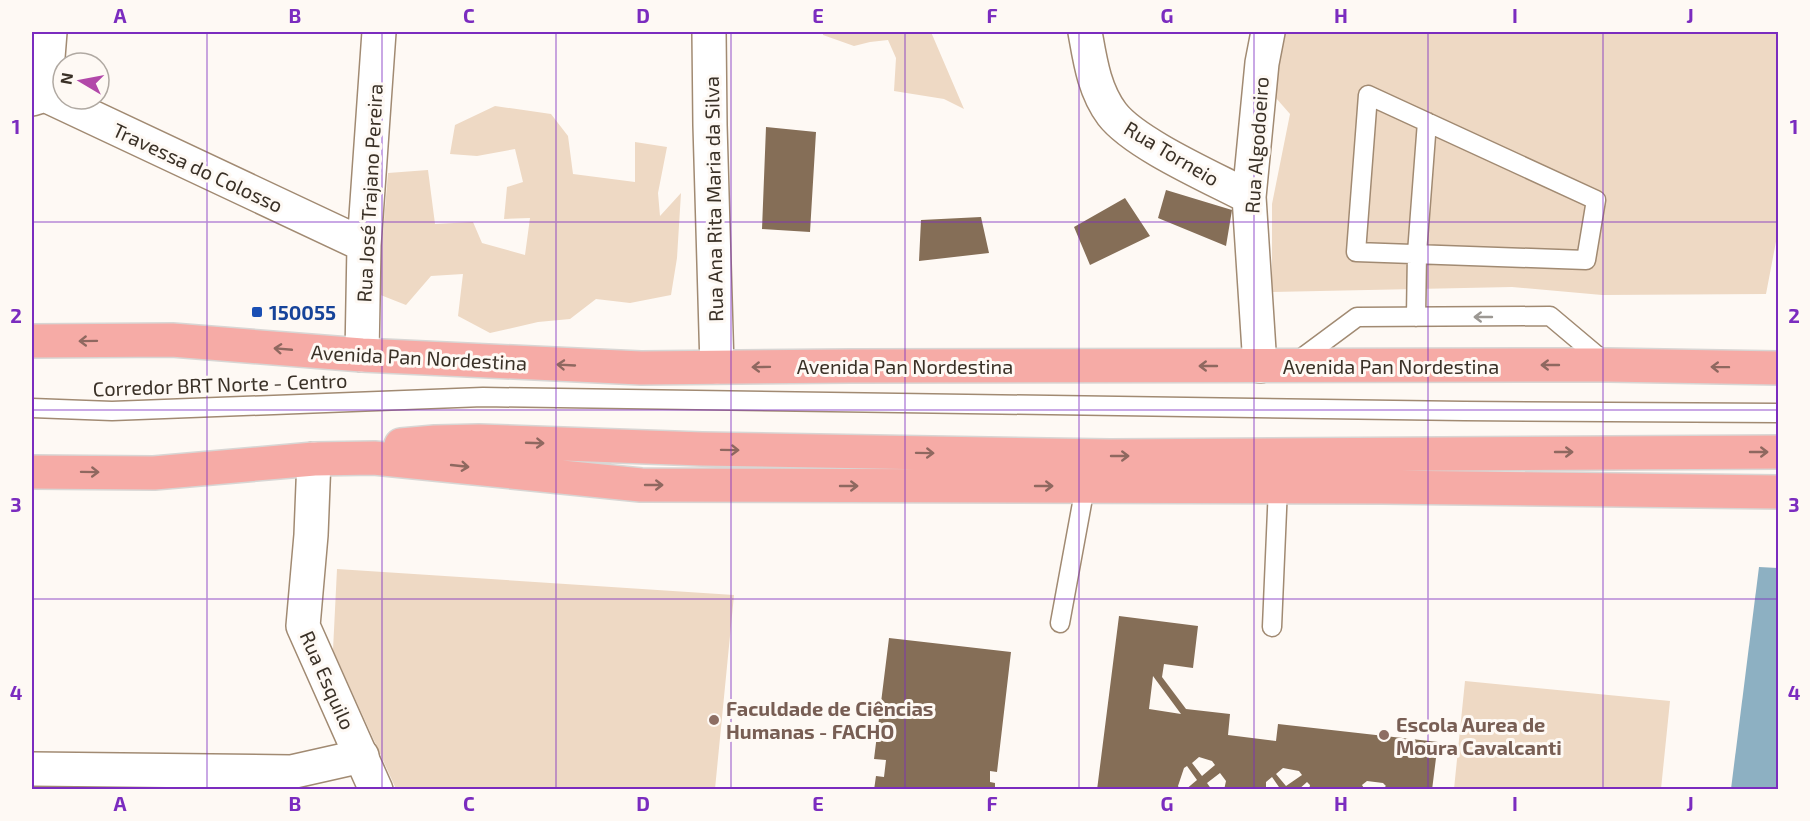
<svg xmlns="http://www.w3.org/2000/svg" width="1810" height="821" font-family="'Exo 2',sans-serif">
  <rect width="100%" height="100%" fill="#fef9f4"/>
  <!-- green -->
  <path fill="#eed9c4" d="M 823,32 L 931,32 L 964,109 L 944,99 L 894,91 L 896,58 L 888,40 L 870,42 L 854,46 L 823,35 Z
    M 1274,32 L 1778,32 L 1778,231 L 1766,294 L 1602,295 L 1512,287 L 1272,292 L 1272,204 L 1290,114 L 1268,89 Z
    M 495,106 L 551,114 L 568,136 L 573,174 L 635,182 L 635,142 L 667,147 L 658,193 L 660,216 L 681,193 L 677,258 L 671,295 L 630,303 L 596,299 L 570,319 L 538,322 L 490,333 L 458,316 L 463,274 L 431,276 L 406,305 L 378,294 L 388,173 L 428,170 L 435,224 L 473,222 L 482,243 L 525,255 L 530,218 L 504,219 L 507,187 L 523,182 L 515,149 L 477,156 L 450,154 L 455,125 Z
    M 337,569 L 734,595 L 715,789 L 396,789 L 333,650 Z
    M 1465,681 L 1670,701 L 1661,789 L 1454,789 Z"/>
  <!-- water -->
  <path fill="#8db0c2" d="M 1759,567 L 1778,568 L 1778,789 L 1731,789 Z"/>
  <!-- building -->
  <path fill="#856e57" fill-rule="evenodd" d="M 766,127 L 816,132 L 810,232 L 762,229 Z
    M 1166,190 L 1232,210 L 1226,246 L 1158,218 Z
    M 1125,198 L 1150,236 L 1090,265 L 1074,227 Z
    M 981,217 L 989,253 L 919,261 L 921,220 Z
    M 1119,616 L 1198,626 L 1193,668 L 1164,664 L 1162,677 L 1186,709 L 1230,714 L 1228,735 L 1276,741 L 1278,724 L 1438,742 L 1432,790 L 1381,790 L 1386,786 L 1383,783 L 1367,781 L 1362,785 L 1365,790 L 1309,790 L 1310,785 L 1307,782 L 1298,790 L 1281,790 L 1272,777 L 1266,782 L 1266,790 L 1224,790 L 1226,781 L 1220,773 L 1207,783 L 1212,790 L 1205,790 L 1203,787 L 1199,790 L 1185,790 L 1197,780 L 1187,766 L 1184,768 L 1178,786 L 1180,790 L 1097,790 ZM 1153,676 L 1181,714 L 1149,709 ZM 1199,757 L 1212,761 L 1215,765 L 1202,776 L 1192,763 ZM 1283,768 L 1299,771 L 1302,775 L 1286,786 L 1276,774 Z
    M 889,638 L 1011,652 L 997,772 L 990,771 L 990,782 L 995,783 L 995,790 L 874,790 L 876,776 L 884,777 L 886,760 L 874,759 Z"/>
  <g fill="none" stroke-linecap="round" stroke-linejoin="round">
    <defs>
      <path id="lane" d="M 1368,95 L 1596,200 L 1586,260 L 1356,252 Z
        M 1416,317 L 1417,253 L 1427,122
        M 1295,363 L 1357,317 L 1550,316 L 1607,364
        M 32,408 L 112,411 L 483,397 L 1464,411 L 1778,413
        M 1060,623 L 1085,487
        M 1272,627 L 1278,487"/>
      <path id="street" d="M 709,32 L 710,125 L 717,367
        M 1085,32 C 1090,60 1094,90 1112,114 C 1135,144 1213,178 1249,197
        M 45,95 L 50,32
        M 32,99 L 45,95 L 364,245
        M 362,355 L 364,245 L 379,32
        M 1260,366 L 1249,197 L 1262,63 L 1268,32
        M 32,769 L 291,772 L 362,756"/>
      <path id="secondary" d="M 314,459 L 311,535 L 303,626 L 376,790"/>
      <path id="highway" d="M 32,341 L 172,340 L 362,355 L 641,368 L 851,366 L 1608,365 L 1778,368
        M 401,445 L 435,442 L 479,441 L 702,449 L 1110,456 L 1778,452
        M 32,472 L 154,473 L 314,459 L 374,458 L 641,485 L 1382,487 L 1778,492"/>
    </defs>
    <!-- lane casing -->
    <use href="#lane" stroke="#a18a72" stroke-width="21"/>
    <!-- street casing -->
    <use href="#street" stroke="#a18a72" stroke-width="36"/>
    <!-- secondary casing -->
    <use href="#secondary" stroke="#a18a72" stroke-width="36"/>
    <!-- highway casing -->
    <use href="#highway" stroke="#d8d6d4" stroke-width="36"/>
    <!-- lane -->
    <use href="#lane" stroke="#fff" stroke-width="18"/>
    <!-- street -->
    <use href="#street" stroke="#fff" stroke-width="33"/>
    <!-- secondary -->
    <use href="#secondary" stroke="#fff" stroke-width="33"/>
    <!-- highway -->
    <use href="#highway" stroke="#f6aba6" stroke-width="33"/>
  </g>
  <!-- one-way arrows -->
  <defs><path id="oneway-shaft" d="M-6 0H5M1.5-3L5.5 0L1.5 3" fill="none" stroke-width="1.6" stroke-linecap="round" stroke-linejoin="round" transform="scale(1.5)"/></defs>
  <use stroke="#9c9893" href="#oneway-shaft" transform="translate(1483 317) rotate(180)"/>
  <g stroke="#8f6860">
    <use href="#oneway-shaft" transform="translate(88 341) rotate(179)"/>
    <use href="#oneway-shaft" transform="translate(283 349) rotate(-175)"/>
    <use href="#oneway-shaft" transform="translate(566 365) rotate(-177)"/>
    <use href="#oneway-shaft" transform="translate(1550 365) rotate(180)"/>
    <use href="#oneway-shaft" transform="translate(1208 366) rotate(-180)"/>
    <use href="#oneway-shaft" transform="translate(761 367) rotate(179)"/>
    <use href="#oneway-shaft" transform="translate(1720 367) rotate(-179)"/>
    <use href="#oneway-shaft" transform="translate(535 443) rotate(2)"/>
    <use href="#oneway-shaft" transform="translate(730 450) rotate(1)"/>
    <use href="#oneway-shaft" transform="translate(1564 452)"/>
    <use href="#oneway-shaft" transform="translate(1759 452)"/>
    <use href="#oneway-shaft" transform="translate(925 453) rotate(1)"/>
    <use href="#oneway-shaft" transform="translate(1120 456)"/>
    <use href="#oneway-shaft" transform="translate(460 466) rotate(6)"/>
    <use href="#oneway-shaft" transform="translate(90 472) rotate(1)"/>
    <use href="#oneway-shaft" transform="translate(654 485)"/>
    <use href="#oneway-shaft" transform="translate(849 486)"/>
    <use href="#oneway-shaft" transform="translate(1044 486)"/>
  </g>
  <!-- grid -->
  <path fill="none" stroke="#7b2cbf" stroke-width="1.5" stroke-opacity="0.55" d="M 207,32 L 207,790M 382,32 L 382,790M 556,32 L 556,790M 731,32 L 731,790M 905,32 L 905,790M 1079,32 L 1079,790M 1254,32 L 1254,790M 1428,32 L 1428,790M 1603,32 L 1603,790M 32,222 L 1778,222M 32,410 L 1778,410M 32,599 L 1778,599"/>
  <!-- markers -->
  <rect fill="#1a4fb4" stroke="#fef9f4" stroke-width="2" x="251" y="306" width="12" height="12" rx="3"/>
  <g fill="#8d6e63" stroke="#fef9f4" stroke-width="2">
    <circle cx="714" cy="720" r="6"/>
    <circle cx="1384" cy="735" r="6"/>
  </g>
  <g text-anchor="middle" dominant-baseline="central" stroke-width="6" stroke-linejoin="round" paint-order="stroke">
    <!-- street labels -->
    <g font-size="20" fill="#3a3127" stroke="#fef9f4">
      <text transform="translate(1256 145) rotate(-86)">Rua Algodoeiro</text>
      <text transform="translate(1172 153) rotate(31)">Rua Torneio</text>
      <text transform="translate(198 167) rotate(25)">Travessa do Colosso</text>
      <text transform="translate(369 193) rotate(-87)">Rua José Trajano Pereira</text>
      <text transform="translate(713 199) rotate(-91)">Rua Ana Rita Maria da Silva</text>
      <text transform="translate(419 357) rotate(3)">Avenida Pan Nordestina</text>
      <text x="905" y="366">Avenida Pan Nordestina</text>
      <text x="1391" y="366">Avenida Pan Nordestina</text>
      <text transform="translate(220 384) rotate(-2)">Corredor BRT Norte - Centro</text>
      <text transform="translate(328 680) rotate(66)">Rua Esquilo</text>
    </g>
    <!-- transit labels -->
    <g font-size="20" font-weight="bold" fill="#164399" stroke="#fef9f4" text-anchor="start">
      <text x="269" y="312">150055</text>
    </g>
    <!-- education labels -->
    <g font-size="20" font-weight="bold" fill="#785e54" stroke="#fef9f4" text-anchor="start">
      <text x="726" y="708">Faculdade de Ciências<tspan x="726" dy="23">Humanas - FACHO</tspan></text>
      <text x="1396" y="724">Escola Aurea de<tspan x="1396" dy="23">Moura Cavalcanti</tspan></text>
    </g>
  </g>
  <!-- border -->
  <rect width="1810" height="821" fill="none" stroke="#fef9f4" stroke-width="66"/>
  <!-- north arrow -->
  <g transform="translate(81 81) rotate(280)"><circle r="28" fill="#fef9f4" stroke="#b0a9a2" stroke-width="1.5"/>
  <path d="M0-4.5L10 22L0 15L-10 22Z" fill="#b248a9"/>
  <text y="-9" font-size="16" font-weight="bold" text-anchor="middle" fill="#3a3127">N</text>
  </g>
  <rect x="33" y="33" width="1744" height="755" fill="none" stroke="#7b2cbf" stroke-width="2"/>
  <g font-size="20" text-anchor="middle" font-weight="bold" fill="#7b2cbf">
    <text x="120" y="23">A</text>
    <text x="295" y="23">B</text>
    <text x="469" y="23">C</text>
    <text x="643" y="23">D</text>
    <text x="818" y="23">E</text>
    <text x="992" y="23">F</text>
    <text x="1167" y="23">G</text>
    <text x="1341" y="23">H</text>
    <text x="1515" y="23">I</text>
    <text x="1690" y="23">J</text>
    <text x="16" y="134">1</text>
    <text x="1794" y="134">1</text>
    <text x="16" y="323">2</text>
    <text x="1794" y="323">2</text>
    <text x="16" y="512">3</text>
    <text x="1794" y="512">3</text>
    <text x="16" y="700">4</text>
    <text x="1794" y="700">4</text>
    <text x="120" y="811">A</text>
    <text x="295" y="811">B</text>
    <text x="469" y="811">C</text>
    <text x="643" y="811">D</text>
    <text x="818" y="811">E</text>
    <text x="992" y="811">F</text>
    <text x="1167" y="811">G</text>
    <text x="1341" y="811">H</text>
    <text x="1515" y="811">I</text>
    <text x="1690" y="811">J</text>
  </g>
</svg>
